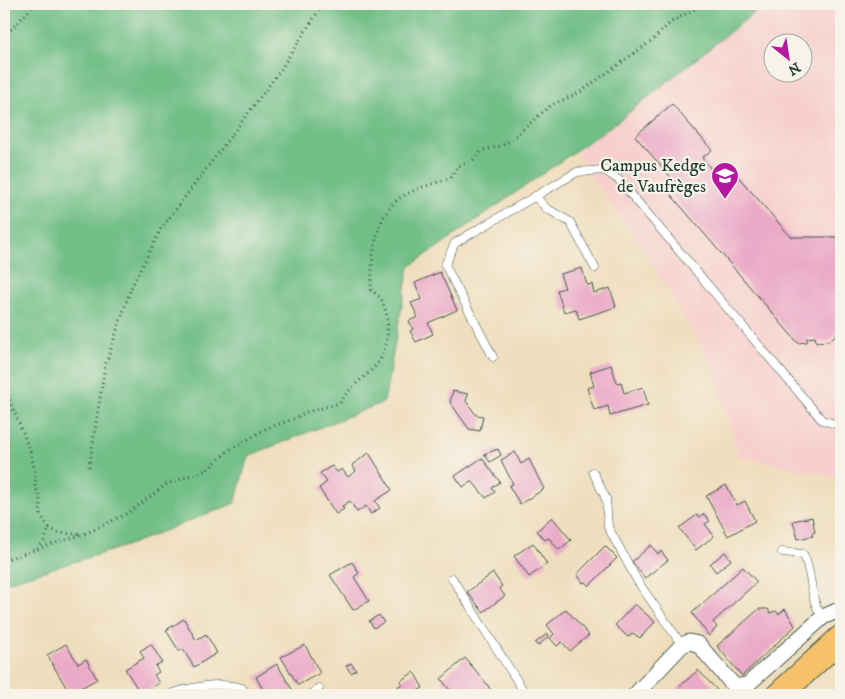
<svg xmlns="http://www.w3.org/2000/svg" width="845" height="699" font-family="'IM FELL DW Pica',serif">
  <rect width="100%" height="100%" fill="#f7f3e8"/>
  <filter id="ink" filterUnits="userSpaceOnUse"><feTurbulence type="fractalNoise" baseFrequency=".02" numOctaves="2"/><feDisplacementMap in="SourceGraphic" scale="10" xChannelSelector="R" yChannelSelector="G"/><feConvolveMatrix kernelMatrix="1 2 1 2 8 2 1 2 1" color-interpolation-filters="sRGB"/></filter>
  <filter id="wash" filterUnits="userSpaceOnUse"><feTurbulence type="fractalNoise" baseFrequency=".0096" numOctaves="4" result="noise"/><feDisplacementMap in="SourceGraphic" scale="20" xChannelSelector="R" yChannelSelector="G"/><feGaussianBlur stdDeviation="1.12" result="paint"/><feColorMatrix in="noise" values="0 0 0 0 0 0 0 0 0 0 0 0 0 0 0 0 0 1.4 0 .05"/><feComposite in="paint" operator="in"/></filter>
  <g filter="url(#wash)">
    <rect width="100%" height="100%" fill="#efdebd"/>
    <!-- built -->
    <path fill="#f7d0ce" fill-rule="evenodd" d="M 765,4 L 841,4 L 841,478 L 749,459 L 740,460 L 713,367 L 642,247 L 575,153 L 618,121 ZM 772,42 L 802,42 L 802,72 L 772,72 Z"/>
    <!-- forest -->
    <path fill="#72bf88" stroke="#487e5e" d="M 4,4 L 765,4 L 618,121 L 409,267 L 384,402 L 248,456 L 235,503 L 123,547 L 4,583 Z"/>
    <g id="blocks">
      <!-- building -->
      <path fill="#ebabc8" d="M 672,104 L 712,150 L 702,158 L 721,181 L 734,172 L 791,237 L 841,237 L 841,330 L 829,341 L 816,342 L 815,337 L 807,338 L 807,342 L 798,343 L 666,189 L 675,182 L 635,136 Z
        M 582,268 L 587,285 L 592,284 L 594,293 L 610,288 L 616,307 L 579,319 L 576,309 L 564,312 L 557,290 L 565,288 L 560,274 Z
        M 440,272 L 457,310 L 428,323 L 433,334 L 416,342 L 410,331 L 413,329 L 409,321 L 418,317 L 411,303 L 422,299 L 415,283 Z
        M 611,365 L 617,383 L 621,382 L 624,393 L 643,387 L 648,405 L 610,416 L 608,406 L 594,410 L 587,388 L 594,386 L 590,372 Z
        M 453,391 L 468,394 L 466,401 L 476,415 L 483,416 L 480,431 L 469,429 L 450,402 Z
        M 498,449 L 501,455 L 490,462 L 484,454 Z
        M 515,452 L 521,464 L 529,459 L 544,489 L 520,504 L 509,486 L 513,484 L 501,460 Z
        M 369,453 L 392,490 L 375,501 L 380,508 L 371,514 L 366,506 L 357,512 L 350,501 L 342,506 L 344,509 L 336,514 L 319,488 L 327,482 L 320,473 L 332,466 L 337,472 L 342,469 L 348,477 L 356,471 L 352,465 Z
        M 482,458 L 500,482 L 492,488 L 495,492 L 486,498 L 472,481 L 463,487 L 455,476 Z
        M 726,485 L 737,505 L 745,501 L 755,521 L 728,536 L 706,496 Z
        M 704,514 L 710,521 L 705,524 L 714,536 L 696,550 L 679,528 L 697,515 L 699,517 Z
        M 552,517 L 571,540 L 559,550 L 550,539 L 548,538 L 545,540 L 537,531 Z
        M 812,517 L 815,532 L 812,533 L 813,536 L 798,539 L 793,521 Z
        M 533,543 L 547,564 L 529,577 L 514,556 Z
        M 651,545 L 658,554 L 661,551 L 668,560 L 645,578 L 632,562 Z
        M 605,546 L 617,558 L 589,586 L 585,582 L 583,583 L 577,574 Z
        M 725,552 L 731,560 L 716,572 L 710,564 Z
        M 352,562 L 359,573 L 354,577 L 369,601 L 353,610 L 330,575 Z
        M 743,567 L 757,582 L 713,622 L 717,627 L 709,636 L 692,613 Z
        M 493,573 L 502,586 L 499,588 L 505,596 L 483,612 L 467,592 Z
        M 635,604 L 655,622 L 640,638 L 633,633 L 628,637 L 615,625 Z
        M 566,609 L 589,635 L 570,651 L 562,642 L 557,646 L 550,638 L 554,634 L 547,625 Z
        M 759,609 L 768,609 L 770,613 L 776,611 L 779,614 L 785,609 L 795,626 L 742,676 L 717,646 Z
        M 379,615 L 384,622 L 374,628 L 369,621 Z
        M 184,619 L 196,640 L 206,634 L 217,653 L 194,667 L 183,649 L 179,651 L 166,630 Z
        M 547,634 L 549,636 L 538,646 L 535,643 Z
        M 66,644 L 78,664 L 86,659 L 97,679 L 70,694 L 47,655 Z
        M 151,644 L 162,662 L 155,666 L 159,672 L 154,675 L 159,683 L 141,694 L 125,669 L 144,658 L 140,651 Z
        M 305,645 L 320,673 L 298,685 L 281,657 Z
        M 465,658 L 487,684 L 492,692 L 487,695 L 448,695 L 447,693 L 450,690 L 441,679 Z
        M 351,663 L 356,670 L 351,673 L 346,666 Z
        M 277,664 L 293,691 L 285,695 L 266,695 L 256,677 Z
        M 698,670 L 717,690 L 711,695 L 683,695 L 677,689 Z
        M 414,672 L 423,688 L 410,695 L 401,695 L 396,688 L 402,684 L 400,681 Z"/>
    </g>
  </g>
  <g filter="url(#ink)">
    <use href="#blocks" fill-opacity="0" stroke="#3e5549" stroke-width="1"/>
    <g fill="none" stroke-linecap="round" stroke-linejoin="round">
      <defs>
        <path id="lane" d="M 535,196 L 546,208 L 570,222 L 595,268
          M 493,357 L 445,265 L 455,243 L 577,172 L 604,170 L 619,180 L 822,420 L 835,424 L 841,422
          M 593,472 L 606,499 L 608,527 L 638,582 L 682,645
          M 782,552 L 803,554 C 814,574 808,600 823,617
          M 452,578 L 526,695
          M 169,695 C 190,686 220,682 242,688 L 247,695
          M 311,695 L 319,688"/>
        <path id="street" d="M 635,695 L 682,645 L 689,642 L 698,644 L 735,687 L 747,685 L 823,617 L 841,609"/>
        <path id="primary" d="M 779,695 L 841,638"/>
      </defs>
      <!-- lane casing -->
      <use href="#lane" stroke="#3e5549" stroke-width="9"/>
      <!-- street casing -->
      <use href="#street" stroke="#3e5549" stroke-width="17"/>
      <!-- primary casing -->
      <use href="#primary" stroke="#3e5549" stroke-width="27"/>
      <!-- path -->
      <path stroke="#3e5549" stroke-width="3" stroke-dasharray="1 4" stroke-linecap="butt" d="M 4,37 L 35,4
        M 4,386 L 31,453 L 36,479 L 35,486 L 40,498 L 40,514 L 49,528 L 45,540 L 40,546
        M 89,467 L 105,366 L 131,288 L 161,229 L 279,72 L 323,4
        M 49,528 L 59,533 L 81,534
        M 4,560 L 87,533 L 128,513 L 167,484 L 207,470 L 228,451 L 267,428 L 291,420 L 307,412 L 340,403 C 349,386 365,379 377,364 C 389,349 391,319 382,301 C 380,297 375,293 371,290 C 372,260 373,217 400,198 C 415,188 434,184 450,178 L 458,166 L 473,160 L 483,150 L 501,146 L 511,140 L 551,105 L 579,93 L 654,39 L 671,22 L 704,4"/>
      <!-- lane -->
      <use href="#lane" stroke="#fff" stroke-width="8"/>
      <!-- street -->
      <use href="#street" stroke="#fff" stroke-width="15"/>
      <!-- primary -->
      <use href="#primary" stroke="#f5c16b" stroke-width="25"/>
    </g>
  </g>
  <!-- icons -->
  <defs>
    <symbol id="university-pin" viewBox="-11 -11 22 30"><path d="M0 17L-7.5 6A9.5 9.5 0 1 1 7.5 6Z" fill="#b5179e" stroke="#f7f3e8"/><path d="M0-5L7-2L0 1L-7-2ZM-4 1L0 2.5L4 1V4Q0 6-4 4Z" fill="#fff"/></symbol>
  </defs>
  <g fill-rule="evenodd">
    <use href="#university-pin" x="709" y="160" width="32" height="43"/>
  </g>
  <g text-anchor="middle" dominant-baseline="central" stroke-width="4.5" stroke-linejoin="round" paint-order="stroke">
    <!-- poi labels -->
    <g font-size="18" fill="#1f3d34" stroke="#f7f3e8" text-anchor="end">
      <text x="706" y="166">Campus Kedge<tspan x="706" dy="21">de Vaufrèges</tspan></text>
    </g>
  </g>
  <!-- margin -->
  <rect width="845" height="699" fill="none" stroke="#f7f3e8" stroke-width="20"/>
  <!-- north arrow -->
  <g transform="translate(788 58) rotate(150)"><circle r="24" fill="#f7f3e8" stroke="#a1aaa0"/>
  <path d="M0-4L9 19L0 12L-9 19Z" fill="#b5179e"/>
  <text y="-8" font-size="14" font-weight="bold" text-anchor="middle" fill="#1f3d34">N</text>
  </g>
</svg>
